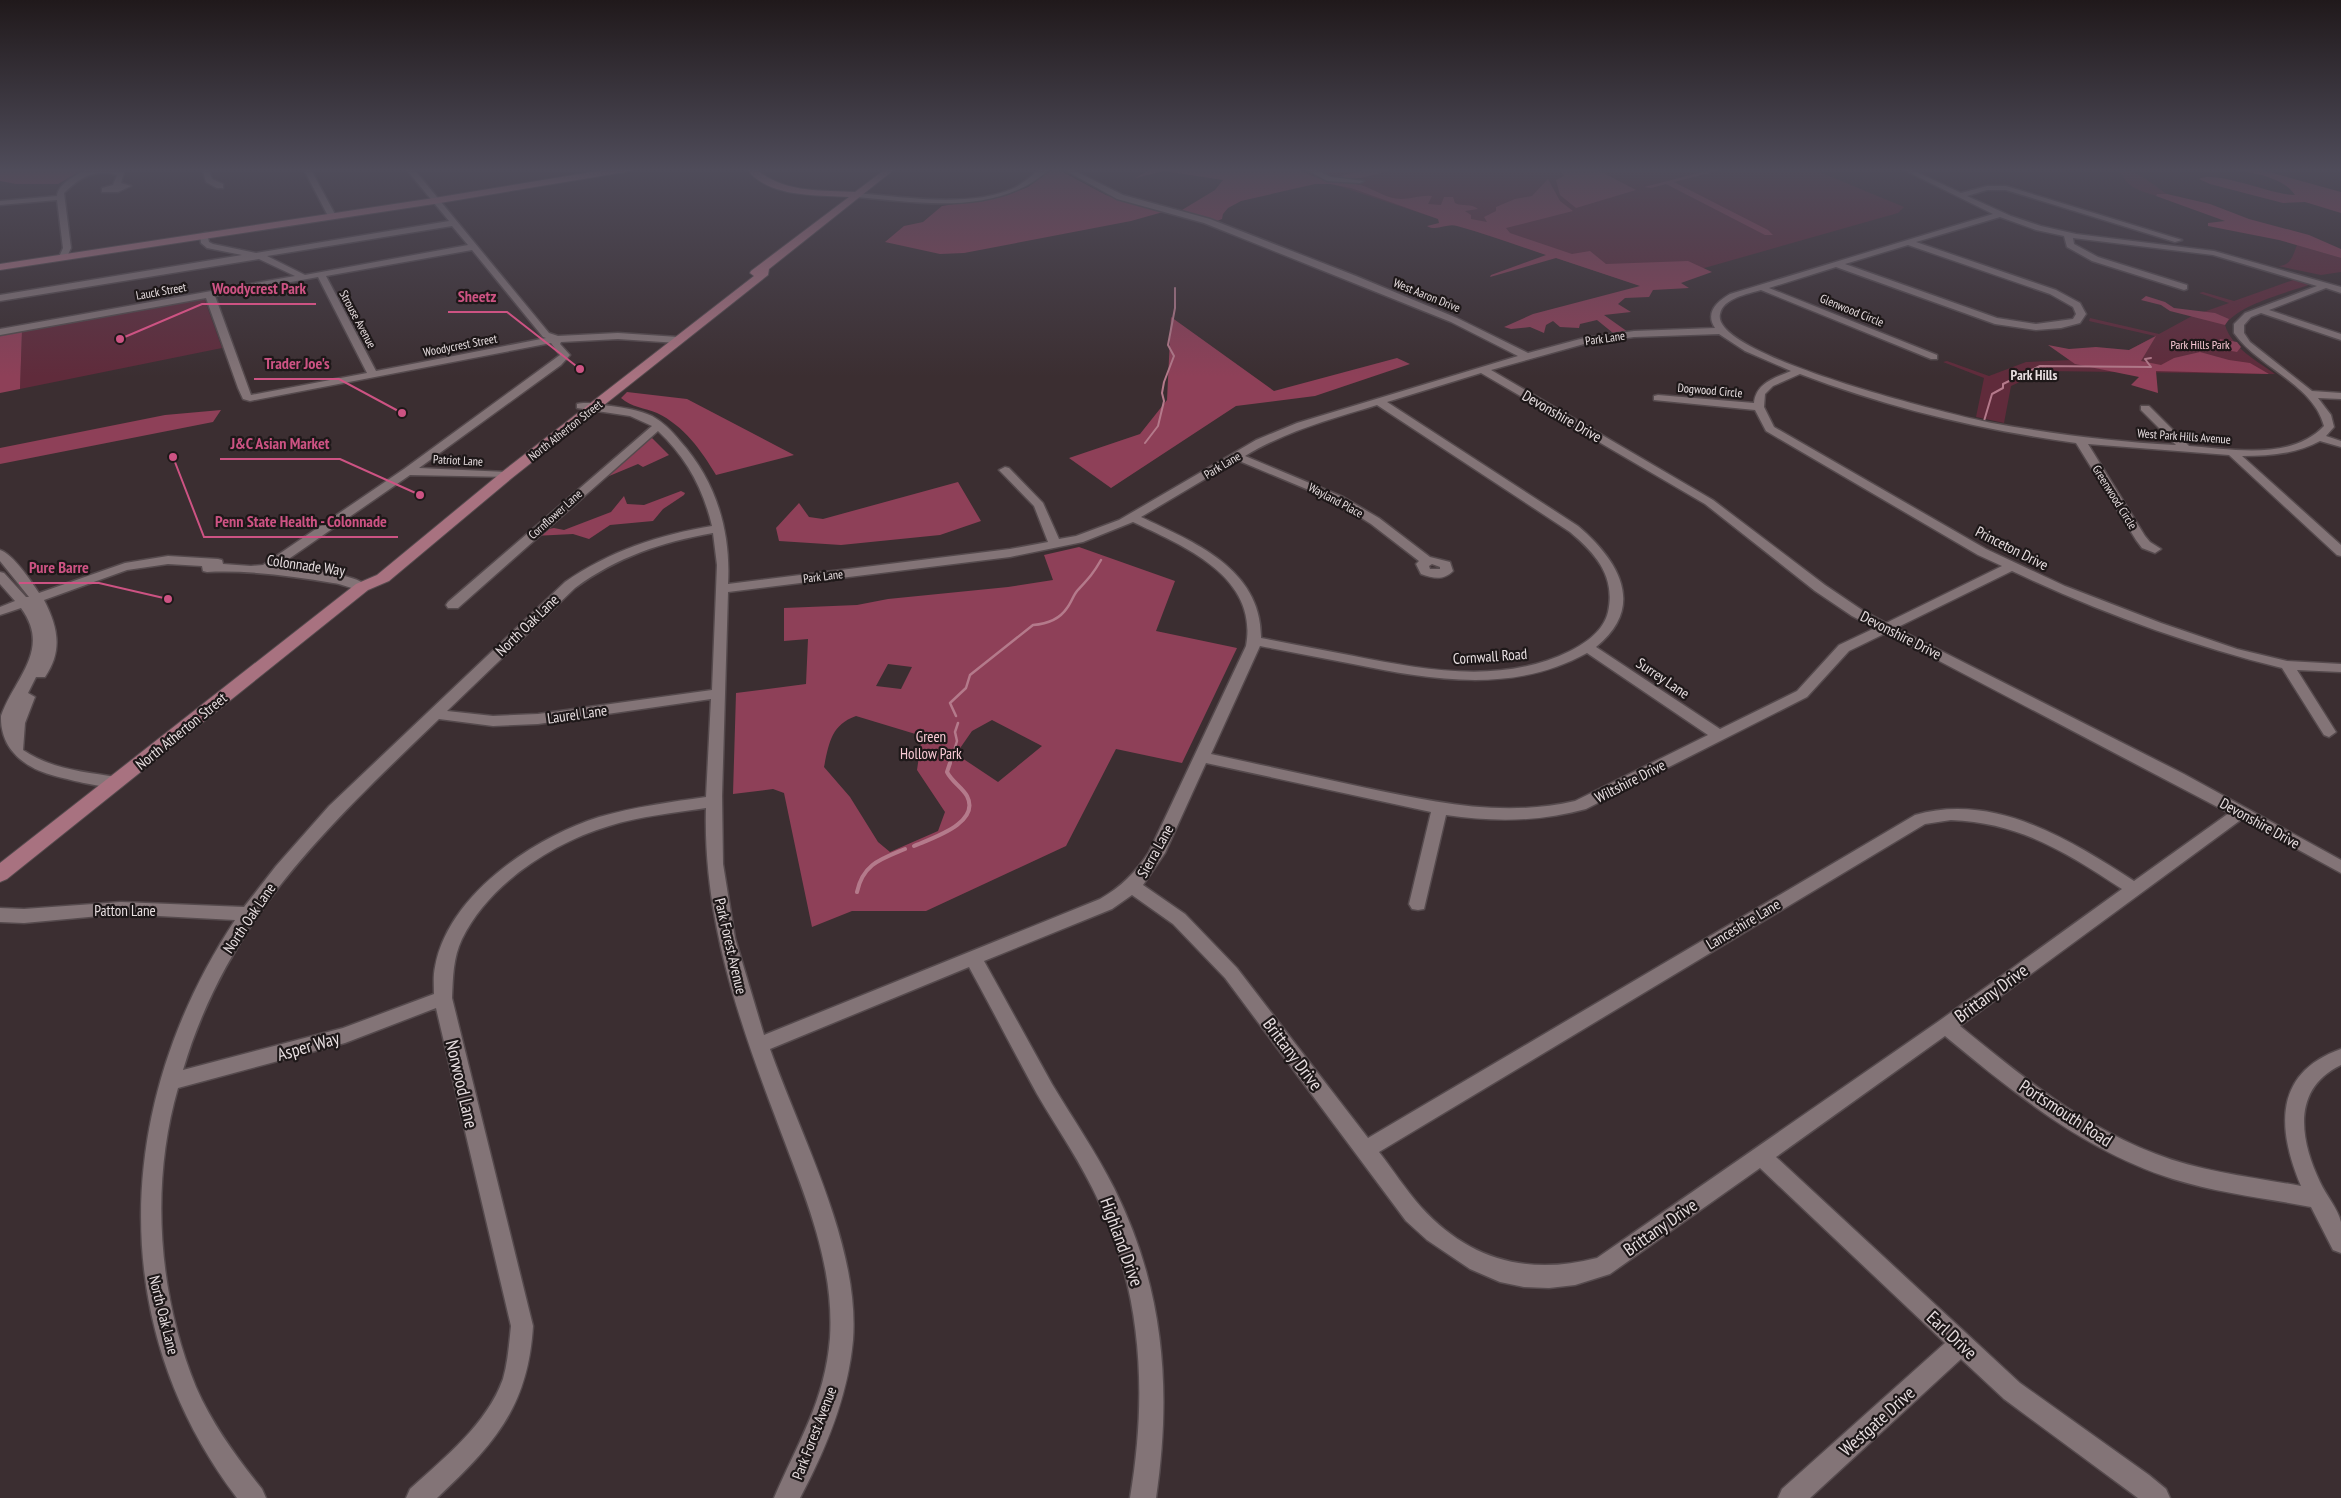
<svg xmlns="http://www.w3.org/2000/svg" width="2341" height="1498" font-family="'PT Sans Narrow',sans-serif">
  <rect width="100%" height="100%" fill="#3b2e31"/>
  <!-- green -->
  <path fill="#602b3b" d="M 1284,168 L 1810,168 L 1904,207 L 1898,213 L 1641,286 Z
    M 2115,168 C 2135,168 2150,183 2167,194 L 2158,194 L 2156,196 C 2148,193 2135,190 2129,184 C 2123,179 2122,172 2115,168 Z
    M 2297,245 L 2341,258 L 2341,272 L 2321,275 L 2278,266 C 2291,266 2293,255 2297,245 Z
    M 2296,279 L 2311,284 C 2287,293 2239,304 2225,325 C 2232,348 2257,361 2275,374 L 2045,371 L 2011,386 L 2004,423 L 1976,417 L 1984,378 L 1943,362 L 1947,361 L 1989,376 L 2026,362 L 2115,358 L 2155,336 L 2089,321 L 2090,318 L 2159,334 L 2192,316 L 2229,303 L 2199,293 L 2203,292 L 2234,301 Z
    M 204,298 L 222,348 L 20,389 L 22,331 Z"/>
  <!-- forest -->
  <path fill="#8e4058" fill-rule="evenodd" d="M 0,168 L 86,168 L 58,184 L 16,184 L 0,181 Z
    M 1154,168 L 1297,168 C 1316,182 1339,180 1361,185 C 1374,189 1387,199 1401,199 C 1412,199 1421,195 1432,196 L 1428,204 L 1441,205 L 1444,197 L 1453,197 L 1455,203 C 1463,207 1471,203 1478,209 L 1465,211 L 1471,215 L 1471,219 L 1487,222 L 1484,217 L 1496,211 L 1496,207 L 1515,199 L 1532,196 L 1548,179 L 1560,201 L 1573,211 L 1506,228 L 1510,233 L 1572,254 L 1590,251 L 1606,264 L 1688,261 L 1712,272 L 1681,283 L 1689,288 L 1653,290 L 1649,297 L 1625,298 L 1618,304 L 1631,312 L 1604,315 L 1628,332 L 1613,333 L 1597,320 L 1580,324 L 1579,328 L 1560,327 L 1553,321 L 1546,325 L 1544,333 L 1530,327 L 1511,329 L 1504,327 L 1533,314 L 1640,286 L 1556,258 L 1490,277 L 1491,275 L 1546,255 C 1516,245 1487,234 1457,226 C 1446,223 1437,232 1427,226 L 1439,223 L 1438,219 L 1351,188 L 1330,184 L 1315,184 L 1241,201 L 1228,208 L 1223,214 L 1222,219 L 1217,221 L 1182,210 L 1215,190 L 1223,180 L 1164,171 L 1135,178 Z
    M 1374,168 L 1390,168 L 1389,171 L 1361,178 L 1332,178 Z
    M 1559,168 L 1594,168 L 1636,190 L 1576,208 L 1560,195 L 1556,180 L 1564,176 Z
    M 1718,168 L 1729,168 L 1674,182 L 1768,230 L 1773,235 L 1765,235 L 1666,184 L 1651,188 L 1644,187 Z
    M 2224,168 L 2255,168 L 2341,192 L 2341,213 L 2305,202 L 2283,203 L 2210,184 L 2199,179 C 2217,170 2271,195 2295,195 C 2282,175 2246,172 2224,168 Z
    M 1057,169 L 1106,195 L 1163,212 L 1131,221 L 964,253 L 940,254 L 885,242 L 904,226 L 923,222 L 942,206 L 1005,196 L 1028,187 L 1052,170 Z
    M 2157,194 L 2167,194 L 2210,204 L 2249,219 L 2309,235 L 2341,249 L 2341,258 L 2279,240 L 2208,226 L 2208,223 L 2225,221 L 2156,196 Z
    M 2146,296 L 2165,302 L 2174,308 L 2215,313 L 2229,319 L 2225,325 L 2170,311 L 2161,305 L 2141,300 Z
    M 1171,317 L 1274,391 L 1397,358 L 1410,364 L 1315,396 L 1236,406 L 1111,488 L 1069,458 L 1140,434 L 1167,400 Z
    M 22,331 L 20,389 L 0,393 L 0,334 Z
    M 2156,336 L 2141,361 L 2161,365 L 2174,358 L 2200,352 L 2229,360 L 2250,363 L 2269,374 L 2156,371 L 2158,393 L 2131,385 L 2139,377 L 2075,364 L 2048,345 L 2069,349 L 2096,347 L 2129,350 Z
    M 2220,339 L 2237,342 L 2241,347 L 2237,352 C 2226,349 2217,352 2206,347 L 2217,346 Z
    M 627,392 L 687,399 L 794,455 L 716,475 C 701,450 684,426 657,413 C 645,408 631,407 621,398 Z
    M 221,410 L 213,422 L 0,464 L 0,448 L 165,415 Z
    M 651,437 L 669,455 L 643,467 L 638,464 L 602,479 Z
    M 958,482 L 981,521 L 940,535 L 841,545 L 779,541 L 776,528 L 799,503 L 809,517 L 823,519 Z
    M 681,491 L 685,493 L 684,495 L 663,509 L 653,521 L 610,525 L 589,539 L 573,534 L 534,536 L 543,530 L 554,528 L 564,530 L 611,512 L 624,496 L 627,504 L 644,505 Z
    M 1079,547 L 1175,581 L 1156,631 L 1237,648 L 1182,763 L 1116,749 L 1066,846 L 926,911 L 852,911 L 812,927 L 784,793 L 773,789 L 733,794 L 736,693 L 806,684 L 808,639 L 784,641 L 784,608 L 857,605 L 888,599 L 1008,587 L 1053,580 L 1044,555 ZM 888,664 L 912,667 L 901,689 L 876,686 ZM 856,716 L 922,736 L 917,770 L 945,812 L 938,831 L 890,852 L 878,842 L 850,797 L 824,767 C 829,743 831,725 856,716 ZM 992,720 L 1042,746 L 998,782 L 956,754 L 972,731 Z"/>
  <g fill="none" stroke-linecap="round" stroke-linejoin="round">
    <!-- stream-far2 -->
    <path stroke="#b47a8b" stroke-width="2" d="M 1984,421 L 1992,394 L 2003,388 L 2003,384 L 2040,366 L 2151,367 L 2145,359 L 2151,358
      M 1145,443 L 1158,426 L 1164,401 L 1162,393 L 1164,382 L 1174,356 L 1168,345 L 1175,308 L 1175,288"/>
    <!-- stream-far1 -->
    <path stroke="#b47a8b" stroke-width="2.5" d="M 956,716 L 950,703 L 966,688 L 970,675 L 1033,625 C 1047,624 1059,620 1067,608 C 1071,603 1073,596 1077,591 C 1088,579 1093,574 1101,560
      M 950,764 L 957,741 L 955,732 L 958,723"/>
    <!-- stream -->
    <path stroke="#b47a8b" stroke-width="4" d="M 914,846 C 932,838 981,823 967,796 C 962,787 952,782 947,772 L 950,763
      M 857,892 C 863,864 881,859 905,849"/>
    <defs>
      <path id="minor" d="M 89,168 L 112,169 L 124,172 L 121,183 L 131,186 L 118,192 L 102,192 L 102,188 L 113,185 L 117,175 C 95,168 79,178 64,193 L 71,248 L 66,259 L 59,257 L 63,248 L 57,200 L 0,205 L 0,201 L 57,196 C 58,183 80,173 89,168 Z
        M 202,168 L 208,168 L 212,179 L 223,184 L 223,188 L 217,188 L 206,182 Z
        M 303,168 L 310,168 L 336,216 L 335,218 L 328,216 Z
        M 405,168 L 413,168 L 549,333 L 558,336 L 618,333 L 678,337 L 683,340 L 678,343 L 618,339 L 561,342 L 560,344 L 570,355 L 561,365 L 419,468 L 507,472 L 513,475 L 511,477 L 410,475 L 277,567 C 297,570 356,572 368,587 L 367,590 C 357,592 344,584 333,583 C 292,576 249,570 207,572 L 203,571 L 202,566 L 168,564 L 127,570 L 44,600 C 58,627 63,651 45,677 L 36,677 L 28,693 L 35,697 L 25,723 L 23,750 C 51,769 84,772 117,777 L 122,778 L 125,782 L 122,786 C 107,790 71,780 55,776 C 28,769 0,752 1,716 C 14,678 52,650 21,608 L 0,615 L 0,607 L 15,601 L 0,584 L 0,572 L 4,573 L 26,597 L 29,597 L 0,561 L 0,550 C 13,554 31,581 39,593 L 125,563 L 168,556 L 218,559 L 222,560 L 223,564 L 251,566 L 263,565 L 404,469 L 560,355 L 551,343 L 250,401 L 243,399 L 238,388 L 206,298 L 0,335 L 0,329 L 295,276 L 259,259 L 0,301 L 0,295 L 242,255 L 207,248 L 201,243 L 200,235 L 204,233 L 207,233 L 209,242 L 213,244 L 256,253 L 449,221 ZM 452,226 L 468,245 L 305,275 L 267,256 ZM 472,250 L 543,337 L 546,338 L 376,371 L 326,276 ZM 318,277 L 367,373 L 251,395 L 215,296 Z
        M 1042,168 L 1051,168 C 999,216 922,203 857,197 L 853,195 L 857,193 C 903,197 971,208 1014,188 C 1024,183 1033,174 1042,168 Z
        M 1061,168 L 1069,168 L 1123,195 L 1210,219 L 1356,276 L 1457,318 L 1528,353 L 1584,338 L 1634,331 L 1715,328 C 1705,313 1716,302 1730,294 L 1993,214 L 1900,168 L 1908,168 L 1961,193 L 1987,186 L 2006,186 L 2182,240 L 2175,242 L 2006,190 L 1987,190 L 1967,196 L 2011,216 L 2041,226 L 2076,234 L 2214,251 L 2341,287 L 2341,293 L 2326,288 L 2269,310 L 2341,334 L 2341,340 L 2261,313 L 2251,317 L 2244,325 L 2244,333 L 2250,342 L 2312,391 L 2341,393 L 2341,399 L 2318,398 L 2331,415 L 2334,427 L 2326,436 L 2341,441 L 2341,447 L 2320,441 C 2296,454 2270,456 2242,456 L 2341,545 L 2341,556 L 2337,555 L 2229,455 L 2088,444 L 2145,536 L 2150,542 L 2161,549 L 2155,553 L 2142,548 L 2136,540 L 2076,443 C 1981,430 1889,408 1800,374 L 1773,386 L 1765,394 L 1764,407 L 1774,427 L 1986,549 L 2065,586 L 2161,623 L 2237,649 L 2287,661 L 2341,664 L 2341,672 L 2297,670 L 2336,732 L 2329,737 L 2324,735 L 2282,668 C 2189,645 2099,612 2012,571 L 1896,628 L 2184,774 L 2341,860 L 2341,873 L 2242,819 L 1960,1026 C 2020,1075 2082,1126 2156,1154 C 2202,1172 2252,1177 2301,1186 C 2277,1129 2273,1073 2341,1049 L 2341,1065 C 2291,1089 2300,1140 2320,1182 C 2326,1195 2338,1209 2341,1222 C 2341,1232 2341,1244 2341,1253 L 2333,1250 L 2311,1207 C 2265,1198 2218,1193 2173,1179 C 2085,1151 2015,1094 1945,1036 L 1776,1157 L 2020,1383 L 2149,1475 L 2166,1489 L 2170,1498 L 2138,1498 L 2004,1399 L 1961,1359 L 1810,1498 L 1778,1498 L 1782,1489 L 1945,1343 L 1760,1168 L 1610,1274 L 1575,1285 L 1549,1288 L 1524,1287 L 1500,1282 L 1470,1269 L 1427,1240 L 1406,1221 L 1225,978 L 1173,924 L 1132,895 L 1112,909 L 984,961 C 1007,1002 1029,1043 1052,1084 C 1073,1119 1096,1152 1114,1188 C 1164,1288 1172,1389 1156,1498 L 1130,1498 C 1147,1398 1143,1296 1099,1202 C 1082,1164 1058,1130 1037,1094 C 1014,1052 992,1009 969,967 L 770,1049 C 801,1137 860,1246 853,1340 C 848,1396 826,1449 800,1498 L 774,1498 C 798,1442 825,1401 830,1338 C 835,1260 801,1187 775,1116 C 737,1016 703,916 706,808 C 674,813 640,816 609,826 C 552,843 489,884 462,939 C 453,958 453,977 452,998 L 533,1326 C 528,1408 494,1444 437,1498 L 406,1498 L 410,1489 C 444,1458 487,1424 503,1379 C 508,1362 509,1344 511,1326 L 436,1008 L 345,1043 L 178,1088 C 150,1185 158,1294 196,1387 C 212,1424 237,1458 262,1489 L 266,1498 L 237,1498 C 103,1322 116,1100 235,920 L 121,914 L 24,923 L 0,922 L 0,908 L 24,909 L 121,902 L 244,907 L 276,866 L 329,806 L 565,582 C 610,551 658,535 712,526 C 703,488 686,457 658,431 L 458,608 L 448,608 L 446,605 L 448,602 L 652,426 L 630,416 L 577,408 L 577,404 C 587,401 601,405 611,406 C 625,408 639,410 652,416 C 663,422 672,431 680,441 C 716,481 731,531 728,584 L 1010,549 L 1048,542 L 1034,506 L 999,470 L 1005,467 L 1009,468 L 1043,503 L 1059,539 L 1076,536 L 1119,520 L 1256,440 L 1297,423 L 1518,356 L 1451,322 L 1204,223 L 1117,199 ZM 2000,217 L 2036,230 L 2064,236 L 2067,247 L 2092,261 L 2184,290 L 2187,289 L 2187,285 L 2098,257 L 2074,244 L 2073,238 L 2213,255 L 2317,286 L 2245,313 L 2234,324 L 2234,333 C 2259,368 2313,384 2324,426 C 2291,461 2232,449 2189,446 L 2149,406 L 2141,406 L 2141,410 L 2176,445 C 2114,442 2053,434 1992,423 C 1956,416 1710,356 1720,314 C 1723,298 1748,294 1761,290 L 1931,359 L 1937,359 L 1937,355 L 1769,288 L 1836,267 L 1995,324 L 2036,330 L 2061,328 L 2080,323 L 2086,314 L 2080,303 L 2056,290 L 1916,242 ZM 1908,245 L 2050,294 L 2073,307 L 2076,314 L 2073,319 L 2036,324 L 1997,318 L 1845,264 ZM 1719,334 L 1745,351 L 1791,371 C 1774,378 1756,383 1754,403 L 1658,395 L 1654,396 L 1654,400 L 1755,410 L 1766,431 L 1978,555 L 2002,566 L 1886,623 L 1862,610 L 1825,585 L 1713,500 L 1491,370 L 1584,344 L 1634,337 ZM 1481,373 L 1705,504 L 1815,591 L 1852,616 L 1875,628 L 1839,645 L 1797,691 L 1720,729 L 1596,647 C 1647,606 1618,560 1578,526 L 1387,402 ZM 1377,405 L 1570,532 C 1595,553 1616,576 1608,612 C 1604,630 1586,643 1570,651 C 1501,685 1426,670 1354,656 C 1323,650 1292,644 1261,638 C 1262,569 1194,542 1141,517 L 1237,460 L 1335,501 L 1371,524 L 1419,561 L 1416,564 L 1421,574 C 1433,578 1443,581 1453,571 L 1450,562 L 1430,557 L 1379,518 L 1343,497 L 1245,456 C 1286,431 1332,419 1377,405 ZM 1133,522 C 1183,546 1259,576 1246,646 L 1149,852 C 1136,872 1121,887 1100,899 L 764,1035 L 735,938 L 723,864 L 722,796 L 728,592 L 1010,557 L 1083,542 ZM 713,533 L 717,565 L 712,690 L 538,714 L 493,716 L 447,711 L 575,588 C 617,557 662,542 713,533 ZM 1432,564 L 1440,567 L 1440,569 L 1430,569 L 1429,566 ZM 1886,633 L 2229,813 L 2134,881 C 2070,840 1995,792 1915,815 L 1368,1138 L 1237,968 L 1185,914 L 1143,885 L 1165,853 L 1206,763 L 1431,812 L 1409,904 L 1412,909 L 1418,910 L 1424,909 L 1446,815 C 1494,822 1539,822 1586,809 L 1807,697 L 1849,651 ZM 1260,646 C 1291,652 1322,658 1353,664 C 1432,680 1513,694 1587,653 L 1708,735 L 1575,801 C 1502,818 1434,802 1362,787 C 1312,776 1261,765 1211,754 ZM 711,699 L 706,797 C 670,802 634,807 599,817 C 533,838 448,895 435,967 C 433,976 434,985 434,994 L 343,1028 L 183,1070 C 228,918 329,825 439,719 L 493,726 L 538,724 ZM 1951,820 C 2021,823 2065,852 2122,889 L 1939,1021 L 1597,1258 C 1528,1276 1469,1260 1421,1207 C 1406,1190 1393,1170 1379,1152 L 1925,824 Z
        M 1303,168 L 1312,168 L 1331,177 L 1364,181 L 1360,183 L 1327,181 Z"/>
      <path id="major" d="M 616,168 L 635,168 L 631,171 L 434,204 L 0,270 L 0,264 L 434,198 Z
        M 746,168 L 755,168 C 782,193 821,190 855,192 L 887,168 L 896,168 L 769,269 L 768,275 L 512,478 L 389,581 L 368,590 L 7,879 L 0,882 L 0,863 L 356,584 L 377,575 L 502,472 L 754,276 L 750,273 L 751,271 L 849,197 C 816,195 767,198 746,168 Z"/>
    </defs>
    <!-- minor casing -->
    <use href="#minor" stroke="#554a4d" stroke-width="3"/>
    <!-- major casing -->
    <use href="#major" stroke="#554a4d" stroke-width="2"/>
    <!-- minor -->
    <use href="#minor" fill="#837477" fill-rule="evenodd"/>
    <!-- major -->
    <use href="#major" fill="#a87280" fill-rule="evenodd"/>
  </g>
  <!-- sky -->
  <linearGradient id="sky" x2="0" y2="1"><stop stop-color="#20191b"/><stop offset="0.45" stop-color="#4f4c5a"/><stop offset="1" stop-color="#4f4c5a" stop-opacity="0"/></linearGradient>
  <rect width="2341" height="377" fill="url(#sky)"/>
  <g text-anchor="middle" dominant-baseline="central" stroke-width="4.5" stroke-linejoin="round" paint-order="stroke">
    <!-- far-street labels -->
    <g font-size="12" fill="#e7dee0" stroke="#1e1819">
      <text transform="translate(161 291) rotate(-10)">Lauck Street</text>
      <text transform="translate(1427 295) rotate(22)">West Aaron Drive</text>
      <text transform="translate(1852 310) rotate(22)">Glenwood Circle</text>
      <text transform="translate(358 319) rotate(62)">Strouse Avenue</text>
      <text transform="translate(1605 338) rotate(-8)">Park Lane</text>
      <text transform="translate(460 345) rotate(-11)">Woodycrest Street</text>
      <text transform="translate(1710 390) rotate(5)">Dogwood Circle</text>
      <text transform="translate(565 430) rotate(-38)">North Atherton Street</text>
      <text transform="translate(2184 436) rotate(4)">West Park Hills Avenue</text>
      <text transform="translate(458 460) rotate(3)">Patriot Lane</text>
      <text transform="translate(1222 465) rotate(-31)">Park Lane</text>
      <text transform="translate(2115 497) rotate(58)">Greenwood Circle</text>
      <text transform="translate(1336 500) rotate(28)">Wayland Place</text>
      <text transform="translate(555 514) rotate(-42)">Cornflower Lane</text>
      <text transform="translate(823 576) rotate(-7)">Park Lane</text>
    </g>
    <!-- far-park labels -->
    <g font-size="12" fill="#f9cad5" stroke="#1e1819">
      <text x="2200" y="344">Park Hills Park</text>
    </g>
    <!-- far-neighbourhood labels -->
    <g font-size="14" font-weight="bold" fill="#e7dee0" stroke="#1e1819">
      <text x="2034" y="375">Park Hills</text>
    </g>
    <!-- street labels -->
    <g font-size="15" fill="#e7dee0" stroke="#1e1819">
      <text transform="translate(1562 416) rotate(30)">Devonshire Drive</text>
      <text transform="translate(2012 548) rotate(27)">Princeton Drive</text>
      <text transform="translate(306 565) rotate(8)">Colonnade Way</text>
      <text transform="translate(527 625) rotate(-44)">North Oak Lane</text>
      <text transform="translate(1901 635) rotate(27)">Devonshire Drive</text>
      <text transform="translate(1490 656) rotate(-4)">Cornwall Road</text>
      <text transform="translate(1663 678) rotate(34)">Surrey Lane</text>
      <text transform="translate(577 714) rotate(-8)">Laurel Lane</text>
      <text transform="translate(181 731) rotate(-39)">North Atherton Street</text>
      <text transform="translate(1630 781) rotate(-27)">Wiltshire Drive</text>
      <text transform="translate(2260 823) rotate(29)">Devonshire Drive</text>
      <text transform="translate(1155 851) rotate(-61)">Sierra Lane</text>
      <text x="125" y="910">Patton Lane</text>
      <text transform="translate(249 918) rotate(-56)">North Oak Lane</text>
      <text transform="translate(1743 924) rotate(-31)">Lanceshire Lane</text>
      <text transform="translate(731 946) rotate(77)">Park Forest Avenue</text>
      <text transform="translate(164 1315) rotate(76)">North Oak Lane</text>
      <text transform="translate(814 1433) rotate(-69)">Park Forest Avenue</text>
    </g>
    <!-- park labels -->
    <g font-size="15" fill="#f9cad5" stroke="#1e1819">
      <text x="931" y="736">Green<tspan x="931" dy="17">Hollow Park</tspan></text>
    </g>
    <!-- near-street labels -->
    <g font-size="18" fill="#e7dee0" stroke="#1e1819">
      <text transform="translate(1991 993) rotate(-36)">Brittany Drive</text>
      <text transform="translate(308 1046) rotate(-16)">Asper Way</text>
      <text transform="translate(1293 1054) rotate(53)">Brittany Drive</text>
      <text transform="translate(462 1084) rotate(77)">Norwood Lane</text>
      <text transform="translate(2066 1113) rotate(33)">Portsmouth Road</text>
      <text transform="translate(1660 1227) rotate(-35)">Brittany Drive</text>
      <text transform="translate(1122 1242) rotate(70)">Highland Drive</text>
      <text transform="translate(1952 1335) rotate(43)">Earl Drive</text>
      <text transform="translate(1877 1421) rotate(-42)">Westgate Drive</text>
    </g>
  </g>
  <!-- callouts -->
  <path fill="none" stroke="#cd5383" stroke-width="2" d="M120 339L202 304H316M580 369L507 312H448M402 413L339 379H254M420 495L340 459H220M173 457L204 537H398M168 599L99 583H19"/>
  <g fill="#cd5383" stroke="#1e1819" stroke-width="2">
    <circle cx="120" cy="339" r="5"/>
    <circle cx="580" cy="369" r="5"/>
    <circle cx="402" cy="413" r="5"/>
    <circle cx="420" cy="495" r="5"/>
    <circle cx="173" cy="457" r="5"/>
    <circle cx="168" cy="599" r="5"/>
  </g>
  <g font-size="16" text-anchor="middle" font-weight="bold" fill="#cd5383" stroke="#1e1819" stroke-width="4.5" stroke-linejoin="round" paint-order="stroke">
    <text x="259" y="294">Woodycrest Park</text>
    <text x="477" y="302">Sheetz</text>
    <text x="297" y="369">Trader Joe's</text>
    <text x="280" y="449">J&amp;C Asian Market</text>
    <text x="301" y="527">Penn State Health - Colonnade</text>
    <text x="59" y="573">Pure Barre</text>
  </g>
</svg>
